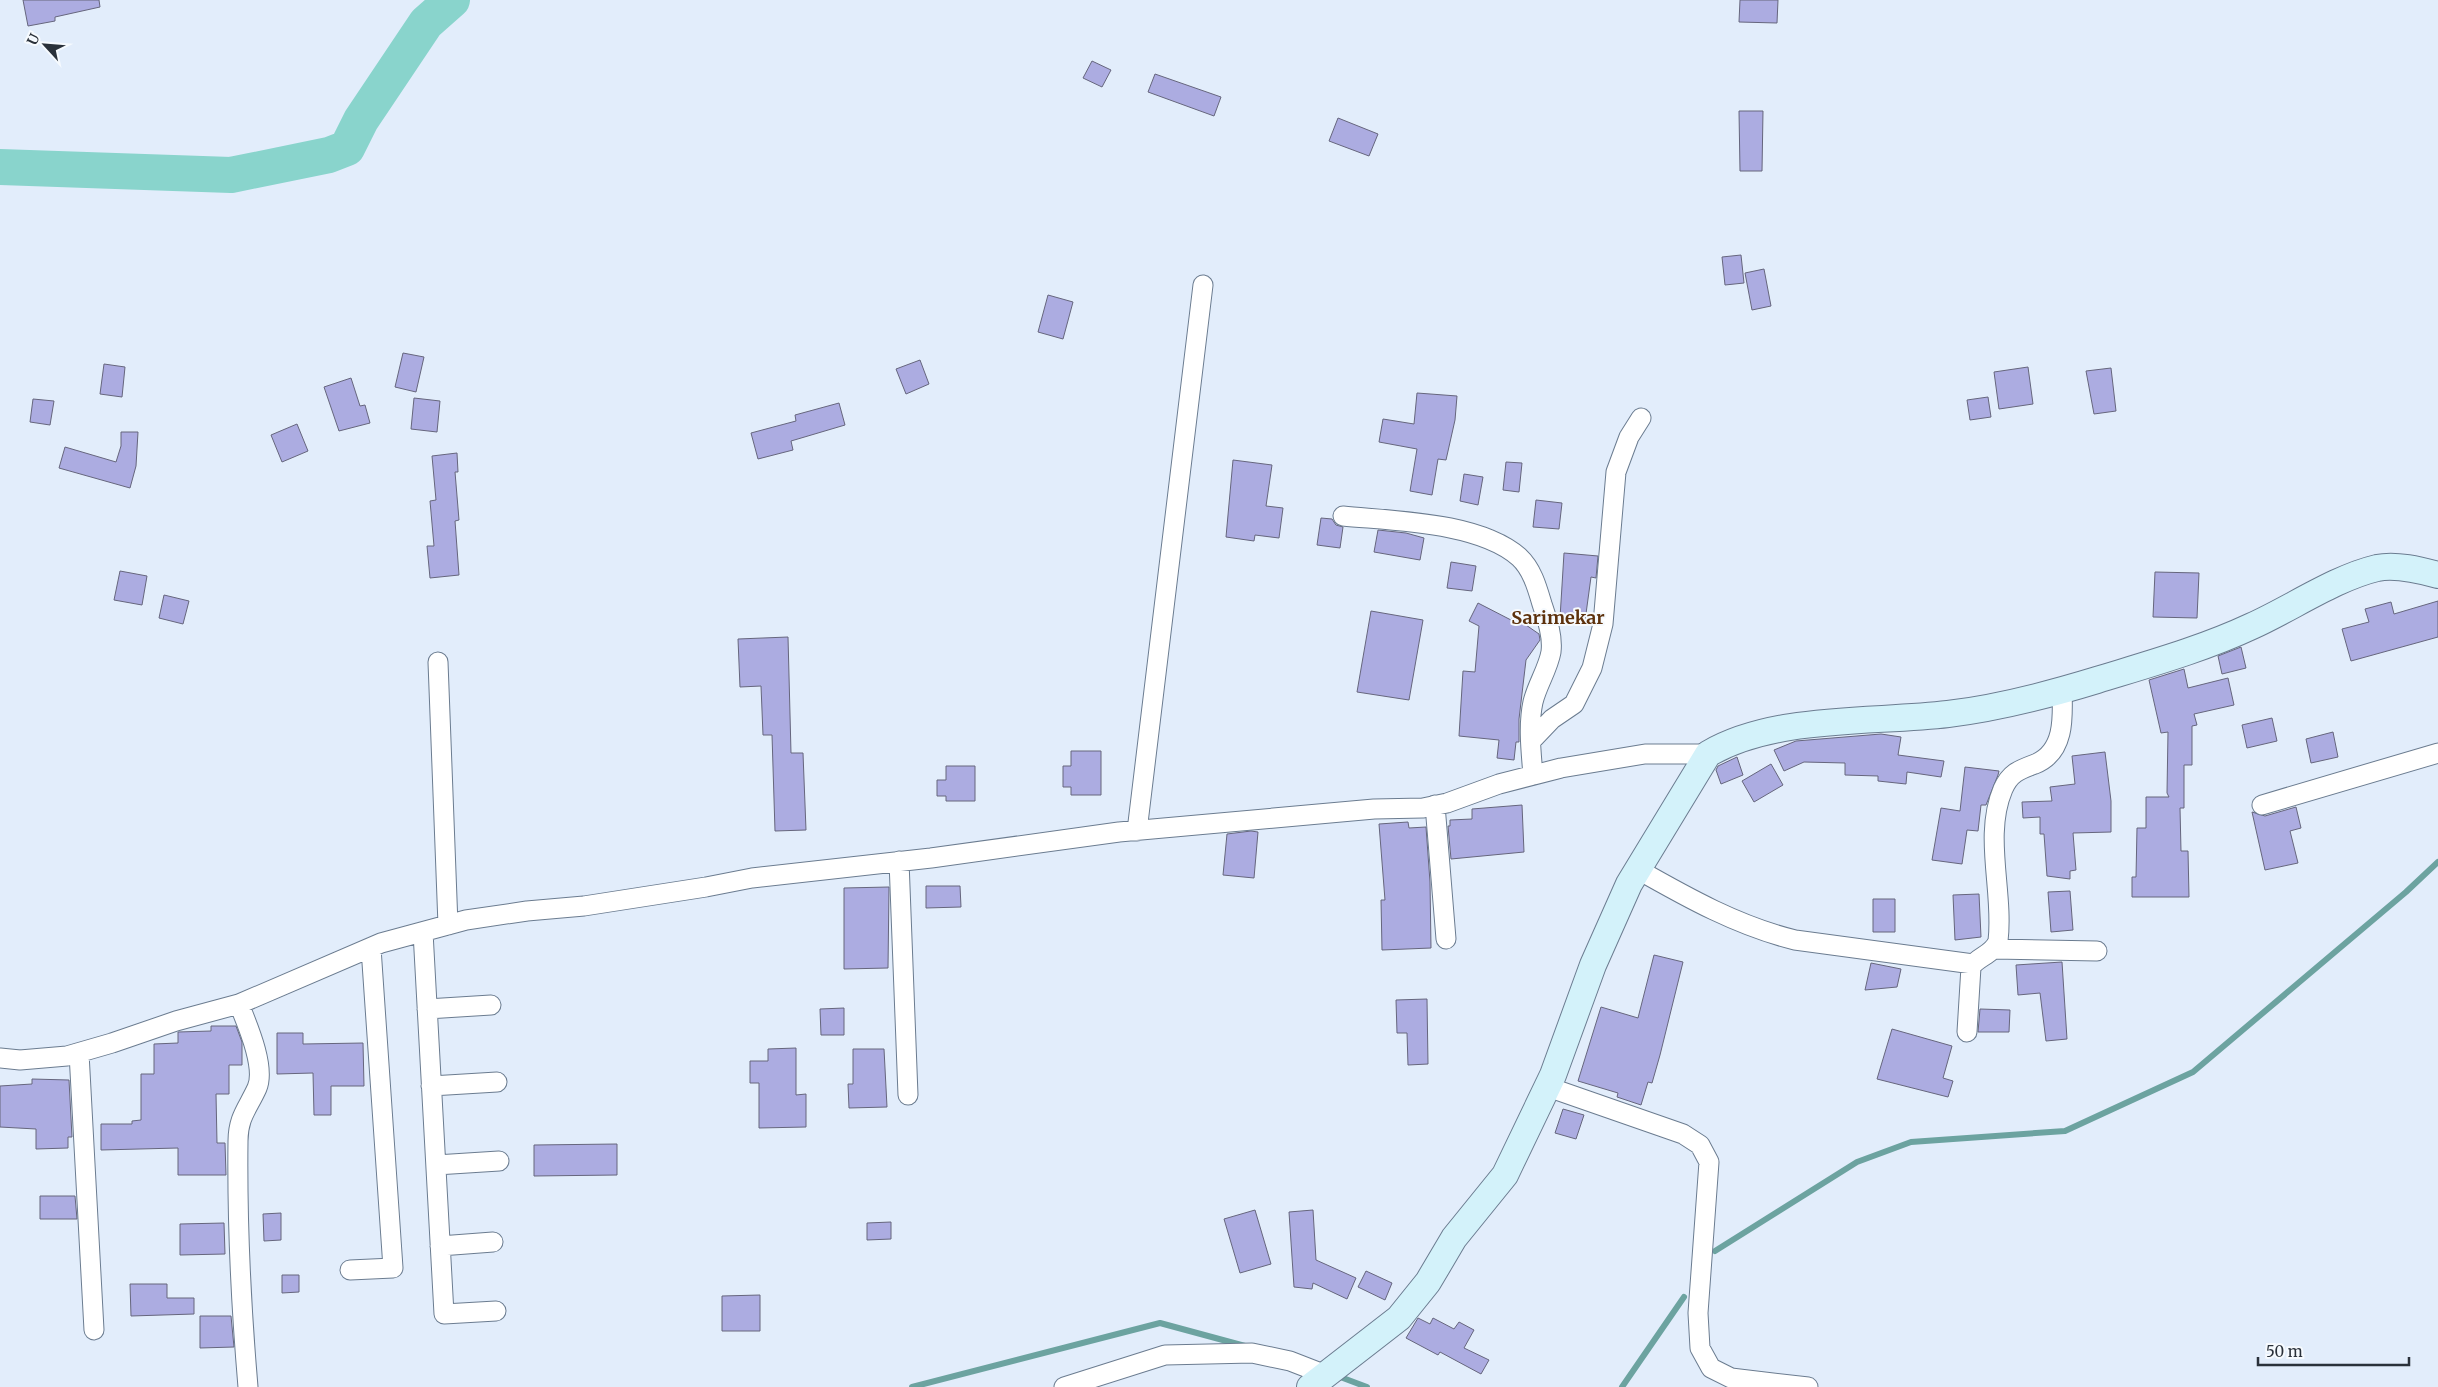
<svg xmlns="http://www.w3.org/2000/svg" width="2438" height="1387" font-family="Merriweather,serif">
  <rect width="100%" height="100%" fill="#e2edfb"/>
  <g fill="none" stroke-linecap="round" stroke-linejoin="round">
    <!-- stream -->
    <path stroke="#6ca3a0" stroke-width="6" d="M 1715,1251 L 1857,1162 L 1911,1142 L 2065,1131 L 2193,1072 L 2406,892 L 2438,862
      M 1335,1375 L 1367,1387
      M 912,1387 L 1160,1323 L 1245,1346
      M 1622,1387 L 1684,1297"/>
    <!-- river -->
    <path stroke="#89d4cc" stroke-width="36" d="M 0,167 L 231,175 L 329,155 L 347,148 L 361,120 L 426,23 L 452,0"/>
  </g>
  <!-- building -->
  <path fill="#acace1" stroke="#66667d" d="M 23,0 L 99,0 L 100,7 L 55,17 L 55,21 L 28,26 Z
    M 1740,0 L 1778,0 L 1777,23 L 1739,22 Z
    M 1092,61 L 1111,70 L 1102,87 L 1083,78 Z
    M 1155,74 L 1221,97 L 1214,116 L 1148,92 Z
    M 1739,111 L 1763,111 L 1762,171 L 1740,171 Z
    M 1338,118 L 1378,134 L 1369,156 L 1329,141 Z
    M 1741,255 L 1744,283 L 1725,285 L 1722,257 Z
    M 1764,269 L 1771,306 L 1752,310 L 1745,273 Z
    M 1048,295 L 1073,302 L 1063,339 L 1038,332 Z
    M 403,353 L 424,357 L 416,392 L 395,387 Z
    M 920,360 L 929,384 L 906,394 L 896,369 Z
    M 104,364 L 125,367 L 122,397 L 100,394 Z
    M 2028,367 L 2033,404 L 1999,409 L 1994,372 Z
    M 2111,368 L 2116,411 L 2094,414 L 2086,371 Z
    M 351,378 L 360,406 L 365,405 L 370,423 L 339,431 L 324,387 Z
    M 1417,393 L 1457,396 L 1455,420 L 1446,460 L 1438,459 L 1432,495 L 1410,491 L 1417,449 L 1379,442 L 1383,419 L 1414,424 Z
    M 1988,397 L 1991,417 L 1970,420 L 1967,400 Z
    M 414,398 L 440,401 L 437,432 L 411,429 Z
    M 33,399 L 54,401 L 50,425 L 30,422 Z
    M 839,403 L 845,425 L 791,441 L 793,450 L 758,459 L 751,433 L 796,421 L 795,415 Z
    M 297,424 L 308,451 L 282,462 L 271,435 Z
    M 121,432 L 138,432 L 136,466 L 130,488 L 59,468 L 65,447 L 116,462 L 121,446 Z
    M 457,453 L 458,472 L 455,472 L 459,520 L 455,521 L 459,575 L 430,578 L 427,546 L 434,546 L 430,501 L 436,500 L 432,456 Z
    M 1233,460 L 1272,465 L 1266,506 L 1283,508 L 1279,538 L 1255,535 L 1254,541 L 1226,537 Z
    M 1506,462 L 1522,463 L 1519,492 L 1503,490 Z
    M 1464,474 L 1483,477 L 1478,505 L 1460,501 Z
    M 1536,500 L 1562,503 L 1559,529 L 1533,527 Z
    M 1321,518 L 1332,519 L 1336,525 L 1343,527 L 1340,548 L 1317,545 Z
    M 1378,530 L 1406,533 L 1424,538 L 1420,560 L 1374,552 Z
    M 1564,553 L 1598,556 L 1596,578 L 1591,577 L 1585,621 L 1560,618 Z
    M 1451,562 L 1476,566 L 1472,591 L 1447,588 Z
    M 120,571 L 147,576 L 142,605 L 114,600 Z
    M 2155,572 L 2199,573 L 2197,618 L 2153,617 Z
    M 164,595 L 189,601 L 183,624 L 159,618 Z
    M 2438,601 L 2438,637 L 2351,661 L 2342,629 L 2369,622 L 2365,609 L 2391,602 L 2394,614 Z
    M 1478,603 L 1511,620 L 1513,616 L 1539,634 L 1540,640 L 1526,660 L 1519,719 L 1519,742 L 1516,742 L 1514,760 L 1497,758 L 1499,740 L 1459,736 L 1463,671 L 1475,672 L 1479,626 L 1469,621 Z
    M 1371,611 L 1423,620 L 1409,700 L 1357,692 Z
    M 788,637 L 791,753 L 803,753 L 806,830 L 775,831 L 772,735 L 763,735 L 761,686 L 740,687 L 738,639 Z
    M 2241,647 L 2246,668 L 2222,674 L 2218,656 Z
    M 2184,669 L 2188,688 L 2228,678 L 2234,705 L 2194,714 L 2197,725 L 2192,726 L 2192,765 L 2184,765 L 2184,808 L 2180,808 L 2181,851 L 2188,851 L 2189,897 L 2132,897 L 2132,877 L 2136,877 L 2137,828 L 2146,828 L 2146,797 L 2169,797 L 2167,793 L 2168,732 L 2161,733 L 2149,680 Z
    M 2272,718 L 2277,741 L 2247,748 L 2242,725 Z
    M 2333,732 L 2338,757 L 2311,763 L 2306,739 Z
    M 1881,734 L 1901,737 L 1898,755 L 1944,761 L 1941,777 L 1907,772 L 1906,784 L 1878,781 L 1878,776 L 1845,775 L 1845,763 L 1804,762 L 1784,771 L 1774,750 L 1796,741 Z
    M 1071,751 L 1101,751 L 1101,795 L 1071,795 L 1071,787 L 1063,787 L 1063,766 L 1071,766 Z
    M 2105,752 L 2111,801 L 2111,832 L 2073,833 L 2076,870 L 2070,871 L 2070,879 L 2047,876 L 2044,834 L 2040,834 L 2040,817 L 2023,818 L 2022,802 L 2052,801 L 2050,787 L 2075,784 L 2072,756 Z
    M 1737,757 L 1743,775 L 1721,784 L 1716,770 L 1718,766 Z
    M 1771,764 L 1783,785 L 1754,802 L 1742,781 Z
    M 946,766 L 975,766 L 975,801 L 946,801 L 946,796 L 937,796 L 937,780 L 946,780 Z
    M 1965,767 L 1999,771 L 1998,775 L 1986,805 L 1981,805 L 1978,831 L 1967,830 L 1962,864 L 1932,860 L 1941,808 L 1960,811 Z
    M 1522,805 L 1524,852 L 1451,859 L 1448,826 L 1450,826 L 1450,820 L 1472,819 L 1472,809 Z
    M 2296,807 L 2301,828 L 2290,831 L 2298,863 L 2265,870 L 2252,812 L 2265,816 Z
    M 1408,822 L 1409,828 L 1426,827 L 1430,882 L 1431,948 L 1382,950 L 1381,900 L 1385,900 L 1379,824 Z
    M 1251,831 L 1258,832 L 1254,878 L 1223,875 L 1227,834 Z
    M 926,886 L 960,886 L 961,907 L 926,908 Z
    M 889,887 L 888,968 L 844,969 L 844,888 Z
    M 2070,891 L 2073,930 L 2051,932 L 2048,892 Z
    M 1979,894 L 1981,937 L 1955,940 L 1953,895 Z
    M 1873,899 L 1895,899 L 1895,932 L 1873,932 Z
    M 1654,955 L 1683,962 L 1660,1055 L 1652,1083 L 1648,1082 L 1641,1105 L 1617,1097 L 1618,1093 L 1578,1081 L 1601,1007 L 1638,1018 Z
    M 2062,962 L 2067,1039 L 2046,1041 L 2040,993 L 2018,995 L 2016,965 Z
    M 1871,963 L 1901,969 L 1897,987 L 1865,990 Z
    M 1427,999 L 1428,1064 L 1408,1065 L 1407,1033 L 1397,1033 L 1396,1000 Z
    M 844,1008 L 844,1035 L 821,1035 L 820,1009 Z
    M 1980,1009 L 2010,1010 L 2009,1032 L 1978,1032 Z
    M 211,1026 L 236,1026 L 242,1042 L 242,1065 L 229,1065 L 229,1094 L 216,1094 L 217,1143 L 225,1143 L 226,1175 L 178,1175 L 178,1148 L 101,1150 L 101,1124 L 132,1124 L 132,1121 L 141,1120 L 141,1074 L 154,1074 L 154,1044 L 178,1043 L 178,1032 L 211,1031 Z
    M 1892,1029 L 1952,1046 L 1943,1078 L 1953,1081 L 1948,1097 L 1877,1079 Z
    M 277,1033 L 303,1033 L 303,1044 L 363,1043 L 364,1086 L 331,1086 L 331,1115 L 314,1115 L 313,1073 L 277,1074 Z
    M 796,1048 L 796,1095 L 806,1094 L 806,1127 L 759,1128 L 759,1083 L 750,1083 L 750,1061 L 768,1061 L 768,1049 Z
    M 853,1049 L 884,1049 L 887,1107 L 849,1108 L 848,1084 L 853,1084 Z
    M 32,1079 L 69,1080 L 72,1137 L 68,1137 L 68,1148 L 36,1149 L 36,1129 L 0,1127 L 0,1086 L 32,1084 Z
    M 1563,1109 L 1584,1115 L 1576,1139 L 1555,1133 Z
    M 617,1144 L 617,1175 L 534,1176 L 534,1145 Z
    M 40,1196 L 75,1196 L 77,1219 L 40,1219 Z
    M 1255,1210 L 1271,1264 L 1240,1273 L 1224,1219 Z
    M 1313,1210 L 1316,1260 L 1356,1278 L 1347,1299 L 1313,1283 L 1312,1289 L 1294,1287 L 1289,1212 Z
    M 281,1213 L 281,1240 L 264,1241 L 263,1214 Z
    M 891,1222 L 891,1239 L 867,1240 L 867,1223 Z
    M 224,1223 L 225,1254 L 180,1255 L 180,1224 Z
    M 1366,1271 L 1392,1283 L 1385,1300 L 1358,1287 Z
    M 282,1275 L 299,1275 L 299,1292 L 282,1293 Z
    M 130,1284 L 167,1284 L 167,1298 L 194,1298 L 194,1314 L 131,1316 Z
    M 760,1295 L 760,1331 L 722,1331 L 722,1296 Z
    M 200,1316 L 231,1316 L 234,1347 L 200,1348 Z
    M 1418,1318 L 1430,1324 L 1433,1318 L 1454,1329 L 1459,1322 L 1474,1330 L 1464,1348 L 1489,1360 L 1481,1374 L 1440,1352 L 1438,1355 L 1406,1338 Z"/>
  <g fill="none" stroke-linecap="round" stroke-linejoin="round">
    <defs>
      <path id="street" d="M 1343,516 C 1394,521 1479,522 1519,557 C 1532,569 1537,587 1542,604 C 1547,619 1553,636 1551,652 C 1548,669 1537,685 1533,702 C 1528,725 1531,751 1533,775
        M 438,662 L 448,925
        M 1531,741 L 1552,719 L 1574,704 L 1592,668 L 1603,624 L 1616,472 L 1629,437 L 1641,418
        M 1435,805 L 1446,939
        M 2262,805 L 2438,753
        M 1137,831 L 1203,285
        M 899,861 L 908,1095
        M 1637,869 C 1688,898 1738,926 1795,940 L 1973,964
        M 423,932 L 444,1314 L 496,1311
        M 1994,949 L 2097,951
        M 239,1004 C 247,1024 266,1067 257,1088 C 248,1108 238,1117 238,1141 C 237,1223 241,1305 248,1387
        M 427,1009 L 491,1005
        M 1967,1032 L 1971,967 C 1978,956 1993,955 1998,941 C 2004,892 1983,836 2003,789 C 2010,773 2019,770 2035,764 C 2065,752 2063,717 2062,690
        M 79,1053 L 94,1330
        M 0,1058 L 20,1060 L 67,1056 L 112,1043 L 176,1021 L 239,1004 L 381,943 L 466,920 L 527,911 L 584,906 L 706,887 L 752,878 L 931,858 L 1119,832 L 1374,809 L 1423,808 L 1447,803 L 1499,784 L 1561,768 L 1645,754 L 1708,754
        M 431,1086 L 497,1082
        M 1548,1087 L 1683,1134 L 1700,1145 L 1709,1162 L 1698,1313 L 1700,1348 L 1711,1368 L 1731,1378 L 1808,1387
        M 436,1165 L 499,1161
        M 440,1246 L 493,1242
        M 350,1270 L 393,1268 L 371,948
        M 1064,1387 L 1165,1355 L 1252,1353 L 1290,1361 L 1326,1375"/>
      <path id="secondary" d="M 1310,1387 L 1399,1318 L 1428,1282 L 1454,1238 L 1505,1175 L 1553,1075 L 1593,965 L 1629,884 L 1708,754 C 1774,715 1873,723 1948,714 C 1998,708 2048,695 2097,680 C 2149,664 2203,649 2252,626 C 2292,608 2335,578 2377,568 C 2396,564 2420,570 2438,575"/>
    </defs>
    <!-- street casing -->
    <use href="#street" stroke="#6b7c90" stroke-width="21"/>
    <!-- secondary casing -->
    <use href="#secondary" stroke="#6b7c90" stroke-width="28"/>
    <!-- street -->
    <use href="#street" stroke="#fff" stroke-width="19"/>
    <!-- secondary -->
    <use href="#secondary" stroke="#d3f2fa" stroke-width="26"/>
  </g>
  <g text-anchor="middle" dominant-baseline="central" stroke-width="4" stroke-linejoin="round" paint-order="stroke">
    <!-- quarter labels -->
    <g font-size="18" font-weight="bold" fill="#5d310c" stroke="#f6fafe">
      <text x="1558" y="617">Sarimekar</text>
    </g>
  </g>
  <!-- north arrow -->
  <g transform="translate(45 45) rotate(296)" stroke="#f6fafe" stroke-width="4" paint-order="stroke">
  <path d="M0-4L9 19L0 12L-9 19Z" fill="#2a313a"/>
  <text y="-8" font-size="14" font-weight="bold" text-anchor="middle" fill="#2a313a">U</text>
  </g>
  <!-- scale -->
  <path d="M2258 1357v8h151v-8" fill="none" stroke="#2a313a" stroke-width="2.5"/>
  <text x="2266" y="1357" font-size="15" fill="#2a313a" stroke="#f6fafe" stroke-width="4" paint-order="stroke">50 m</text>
</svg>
